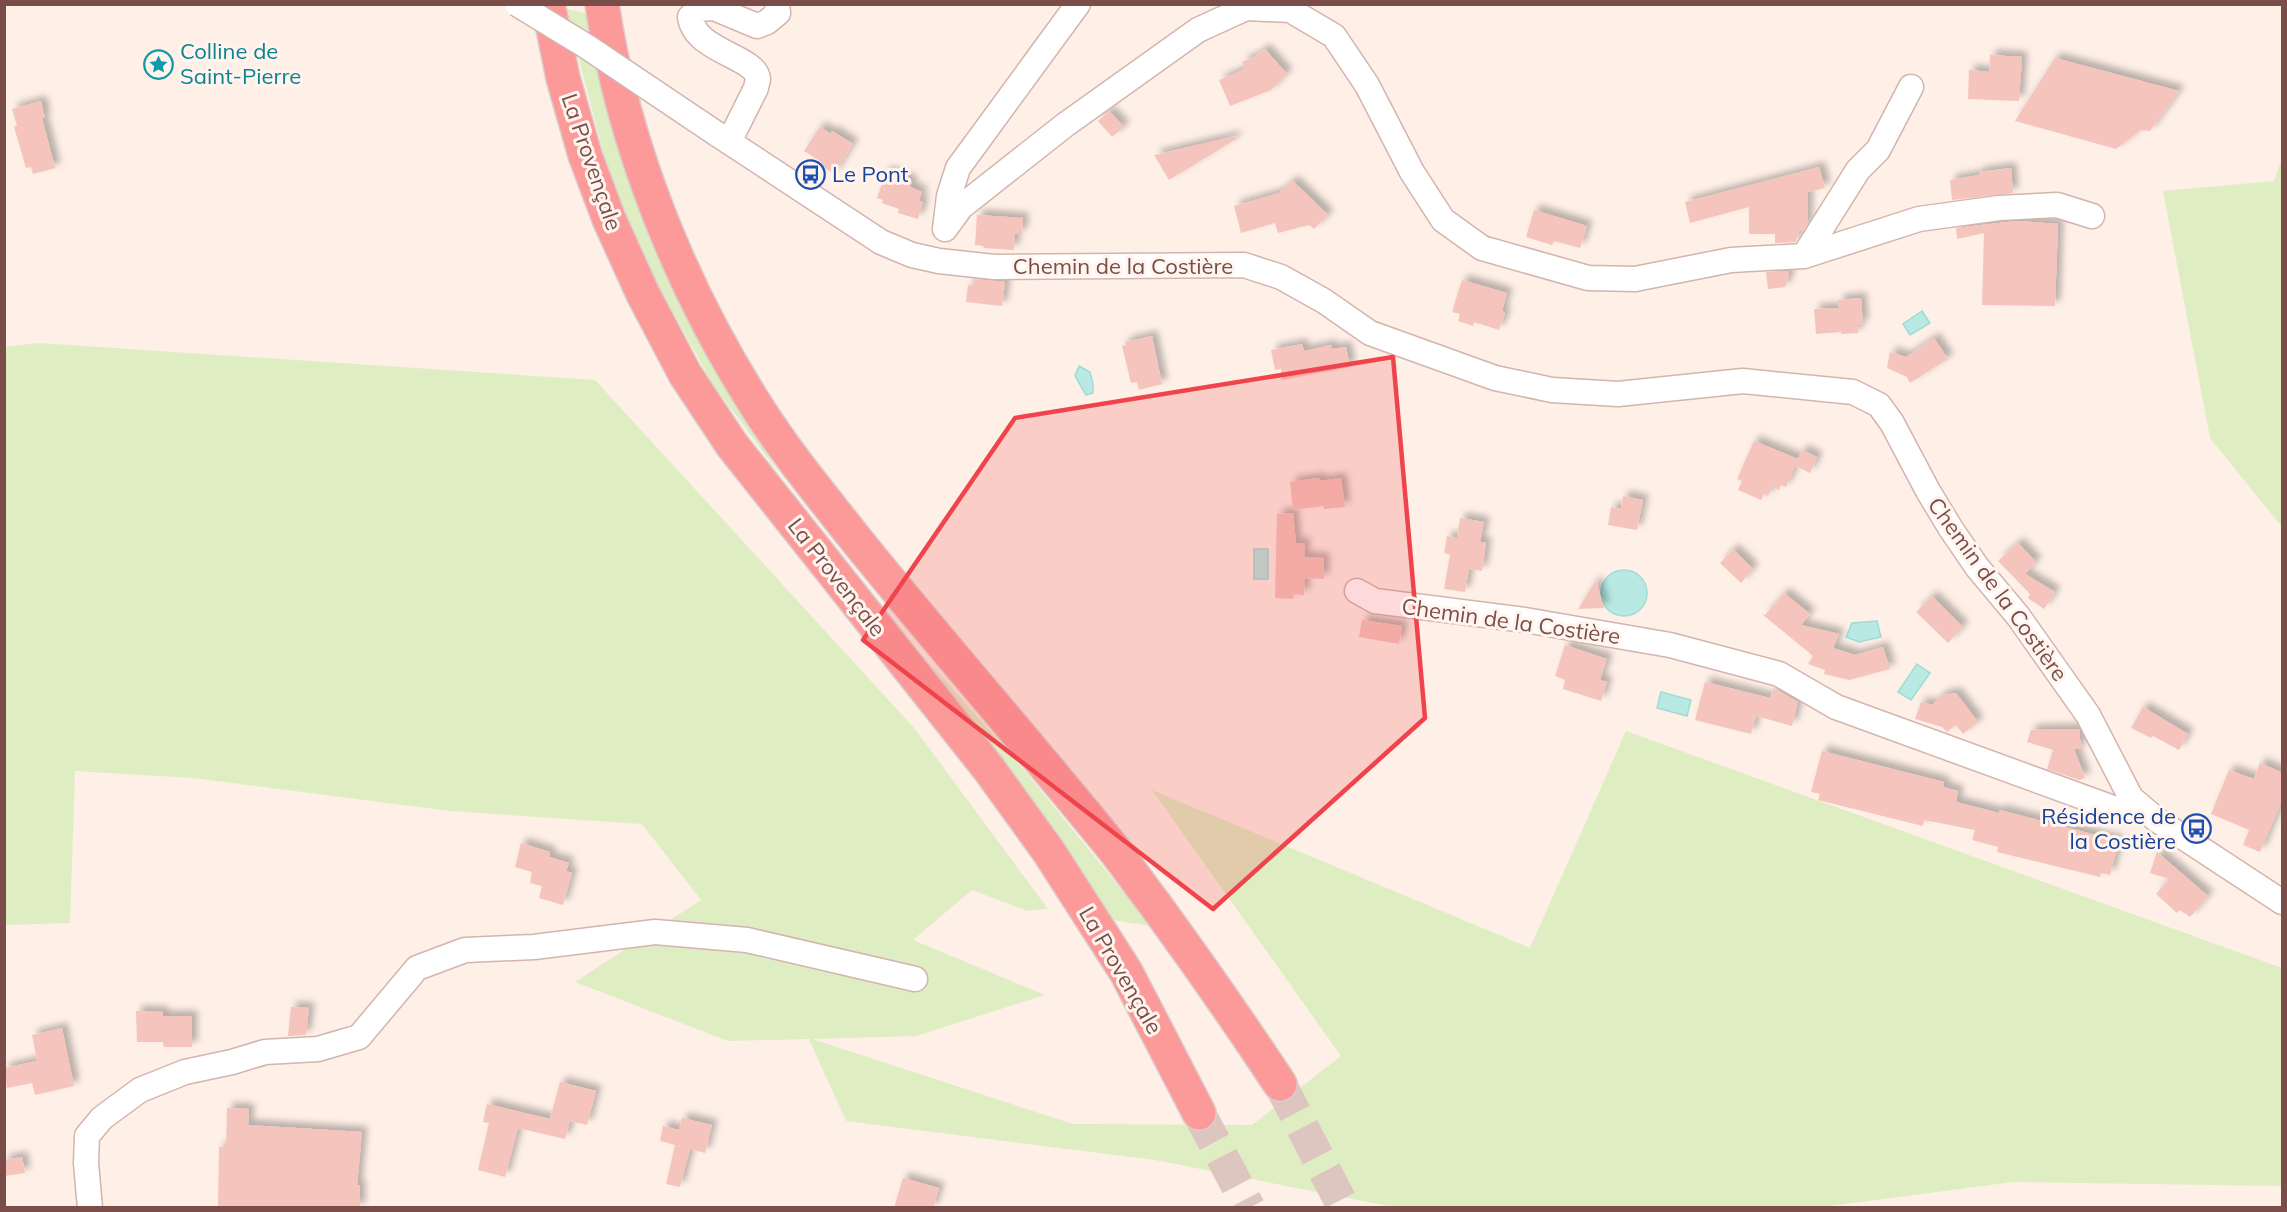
<svg xmlns="http://www.w3.org/2000/svg" width="2287" height="1212" font-family="Mulish,sans-serif">
  <defs>
    <filter id="shadow"><feDropShadow dx="5.5" dy="-5.5" stdDeviation="3" flood-color="#0004"/></filter>
  </defs>
  <rect width="100%" height="100%" fill="#feefe7"/>
  <!-- green -->
  <path fill="#dfedc3" d="M 566,9 L 590,14 L 704,345 L 777,471 L 713,384 L 652,275 L 628,219 L 604,155 Z
    M 2282,158 L 2282,527 L 2210,438 L 2163,191 L 2274,181 Z
    M 39,343 L 595,380 L 915,729 L 1048,909 L 1027,911 L 972,890 L 913,940 L 1045,995 L 916,1036 L 812,1039 L 1073,1124 L 1252,1125 L 1341,1056 L 1152,790 L 1530,948 L 1626,731 L 2282,968 L 2282,1186 L 2013,1182 L 1814,1208 L 1398,1208 L 1155,1160 L 846,1121 L 809,1039 L 728,1041 L 575,982 L 701,900 L 642,824 L 450,811 L 193,778 L 75,771 L 70,923 L 5,925 L 4,347 Z
    M 929,662 L 1020,765 L 1151,926 L 1113,920 Z"/>
  <!-- water -->
  <path fill="#b9e9e3" stroke="#9edcd5" stroke-width="1.5" d="M 1922,311 L 1930,323 L 1910,335 L 1903,324 Z
    M 1079,366 L 1090,372 L 1093,384 L 1093,393 L 1086,395 L 1075,376 Z
    M 1254,549 L 1268,549 L 1268,579 L 1254,579 Z
    M1601 593a23 23 0 1 1 46 0a23 23 0 1 1-46 0Z
    M 1877,621 L 1881,637 L 1859,642 L 1846,637 L 1852,623 Z
    M 1917,664 L 1930,673 L 1911,700 L 1898,692 Z
    M 1661,692 L 1691,700 L 1687,716 L 1657,708 Z"/>
  <!-- building -->
  <path fill="#f5c4bc" filter="url(#shadow)" d="M 1265,49 L 1287,74 L 1271,90 L 1230,106 L 1219,80 L 1245,69 L 1242,62 L 1254,57 Z
    M 1990,55 L 2022,57 L 2019,101 L 1968,99 L 1969,70 L 1989,72 Z
    M 2055,58 L 2179,91 L 2150,131 L 2141,130 L 2116,149 L 2015,121 Z
    M 41,101 L 45,118 L 42,118 L 55,168 L 33,174 L 31,167 L 26,168 L 14,127 L 17,126 L 12,109 Z
    M 1109,111 L 1124,127 L 1112,137 L 1098,121 Z
    M 820,127 L 831,134 L 832,131 L 853,144 L 834,174 L 820,165 L 821,162 L 804,151 Z
    M 1235,136 L 1236,139 L 1169,180 L 1154,155 Z
    M 1819,167 L 1825,188 L 1808,192 L 1807,225 L 1803,231 L 1799,231 L 1796,242 L 1775,243 L 1775,234 L 1749,234 L 1749,207 L 1690,223 L 1685,202 Z
    M 2011,168 L 2013,193 L 1952,200 L 1950,180 L 1979,175 L 1979,172 Z
    M 886,171 L 912,181 L 910,187 L 922,192 L 919,201 L 923,202 L 918,219 L 898,213 L 899,209 L 882,203 L 883,200 L 877,198 Z
    M 1293,181 L 1328,215 L 1314,229 L 1309,225 L 1278,233 L 1275,223 L 1241,233 L 1234,206 L 1279,193 Z
    M 1534,210 L 1587,226 L 1580,248 L 1554,241 L 1552,245 L 1526,237 Z
    M 977,215 L 1023,218 L 1022,234 L 1015,234 L 1014,250 L 983,248 L 984,246 L 975,245 Z
    M 2017,221 L 2058,224 L 2055,306 L 1982,305 L 1984,233 L 1957,239 L 1956,228 Z
    M 1789,271 L 1789,276 L 1785,287 L 1768,289 L 1766,272 Z
    M 974,279 L 1005,282 L 1002,306 L 966,302 L 968,285 L 973,286 Z
    M 1462,280 L 1507,293 L 1502,311 L 1505,313 L 1499,330 L 1474,322 L 1473,326 L 1458,321 L 1460,314 L 1452,312 Z
    M 1861,298 L 1863,325 L 1858,325 L 1858,333 L 1841,334 L 1841,332 L 1816,334 L 1814,309 L 1839,308 L 1838,300 Z
    M 1152,336 L 1162,384 L 1139,390 L 1137,382 L 1131,383 L 1122,346 L 1126,345 L 1125,342 Z
    M 1934,338 L 1948,359 L 1910,383 L 1907,377 L 1887,368 L 1890,352 L 1906,357 Z
    M 1302,344 L 1304,351 L 1331,345 L 1332,349 L 1346,347 L 1350,367 L 1282,380 L 1281,369 L 1275,370 L 1271,350 Z
    M 1754,441 L 1798,459 L 1802,450 L 1817,457 L 1810,473 L 1795,466 L 1786,487 L 1781,485 L 1779,490 L 1772,486 L 1768,496 L 1764,494 L 1761,500 L 1738,490 L 1742,481 L 1737,479 Z
    M 1319,478 L 1320,481 L 1341,478 L 1345,507 L 1324,509 L 1323,506 L 1293,510 L 1290,482 Z
    M 1623,496 L 1643,500 L 1637,530 L 1608,525 L 1611,507 L 1621,509 Z
    M 1293,513 L 1296,543 L 1305,543 L 1304,557 L 1324,558 L 1324,579 L 1305,578 L 1304,595 L 1294,594 L 1293,599 L 1275,598 L 1277,514 Z
    M 1460,518 L 1484,522 L 1480,542 L 1486,543 L 1482,571 L 1469,569 L 1465,592 L 1444,589 L 1450,555 L 1444,553 L 1447,536 L 1457,538 Z
    M 2018,543 L 2036,562 L 2025,574 L 2055,592 L 2044,609 L 2028,598 L 2030,594 L 1998,561 Z
    M 1733,549 L 1753,569 L 1741,583 L 1720,563 Z
    M 1596,580 L 1604,608 L 1578,609 Z
    M 1784,593 L 1810,614 L 1801,625 L 1839,634 L 1833,648 L 1855,655 L 1883,647 L 1890,669 L 1849,680 L 1824,674 L 1825,670 L 1808,664 L 1813,656 L 1762,614 L 1765,615 Z
    M 1932,596 L 1963,627 L 1948,643 L 1916,612 Z
    M 1362,620 L 1402,626 L 1399,644 L 1359,637 Z
    M 1565,645 L 1607,659 L 1600,680 L 1607,682 L 1601,701 L 1563,689 L 1565,680 L 1555,676 Z
    M 1705,682 L 1770,698 L 1773,689 L 1779,691 L 1798,702 L 1792,726 L 1756,716 L 1751,734 L 1695,720 Z
    M 1956,693 L 1978,722 L 1963,734 L 1956,725 L 1947,732 L 1942,727 L 1915,719 L 1921,702 L 1932,705 L 1943,695 Z
    M 2143,707 L 2188,734 L 2179,750 L 2153,736 L 2151,738 L 2131,728 Z
    M 2079,729 L 2081,749 L 2074,749 L 2085,778 L 2079,780 L 2047,769 L 2053,750 L 2027,742 L 2031,730 Z
    M 1822,751 L 1944,782 L 1943,787 L 1958,791 L 1956,802 L 1999,813 L 2000,810 L 2119,841 L 2110,875 L 2101,873 L 2100,877 L 1997,852 L 1998,847 L 1972,840 L 1975,830 L 1924,820 L 1923,826 L 1818,800 L 1820,794 L 1811,792 Z
    M 2260,763 L 2283,773 L 2283,798 L 2260,852 L 2243,845 L 2249,830 L 2211,814 L 2229,770 L 2254,779 Z
    M 521,843 L 550,852 L 549,857 L 569,863 L 566,871 L 572,873 L 563,905 L 539,898 L 542,886 L 530,883 L 532,872 L 515,867 Z
    M 2157,852 L 2208,896 L 2190,917 L 2180,910 L 2177,913 L 2156,894 L 2169,879 L 2150,873 Z
    M 291,1007 L 309,1008 L 306,1035 L 288,1036 Z
    M 136,1011 L 163,1012 L 163,1016 L 192,1016 L 192,1047 L 164,1047 L 163,1042 L 137,1042 Z
    M 62,1028 L 74,1086 L 35,1095 L 32,1083 L 7,1088 L 4,1068 L 37,1061 L 32,1035 Z
    M 560,1082 L 596,1091 L 587,1125 L 570,1121 L 565,1139 L 518,1128 L 505,1177 L 478,1170 L 489,1123 L 483,1122 L 487,1104 L 550,1119 Z
    M 227,1108 L 249,1109 L 248,1125 L 362,1132 L 357,1185 L 360,1186 L 360,1208 L 218,1208 L 219,1147 L 226,1147 Z
    M 682,1118 L 712,1125 L 705,1153 L 690,1149 L 680,1187 L 666,1184 L 675,1145 L 660,1141 L 663,1126 L 679,1130 Z
    M 22,1157 L 25,1173 L 4,1176 L 4,1160 Z
    M 903,1178 L 939,1188 L 933,1208 L 894,1208 Z"/>
  <g fill="none" stroke-linecap="round" stroke-linejoin="round">
    <!-- highway-tunnel -->
    <path stroke="#ddc6c0" stroke-width="33" stroke-dasharray="33 16" stroke-linecap="butt" d="M 1280,1084 L 1344,1208
      M 1199,1113 L 1249,1208"/>
    <defs>
      <path id="street" d="M 717,134 L 881,242 L 912,255 L 939,261 L 994,267 L 1244,265 L 1281,277 L 1324,301 L 1370,333 L 1495,378 L 1552,390 L 1618,394 L 1743,381 L 1853,392 L 1879,405 L 1892,423 L 1928,491 L 1951,529 L 1977,567 L 2018,616 L 2088,715 L 2131,798 L 2157,820 L 2282,902
        M 729,142 L 756,88 C 756,85 758,82 758,79 C 756,56 695,52 690,17 L 698,9 L 714,8 L 757,26 L 767,22 L 778,13 L 777,4
        M 945,229 L 961,207 L 1065,125 L 1198,30 L 1246,8 L 1290,10 L 1334,36 L 1367,85 L 1412,172 L 1443,220 L 1482,248 L 1588,278 L 1635,279 L 1731,260 L 1804,256 L 1858,170 L 1878,150 L 1911,87
        M 945,229 L 949,196 L 958,168 L 1078,4
        M 1804,256 L 1919,219 L 1999,208 L 2057,205 L 2092,216
        M 1357,591 L 1375,601 L 1525,620 L 1670,645 L 1779,674 L 1836,707 L 2124,812 L 2140,808
        M 90,1208 L 86,1163 L 87,1136 L 102,1118 L 140,1090 L 185,1072 L 232,1062 L 265,1052 L 318,1049 L 359,1037 L 417,968 L 465,950 L 534,947 L 655,932 L 747,940 L 915,979"/>
      <path id="highway" d="M 548,4 L 563,78 L 585,155 L 609,219 L 643,294 L 685,374 L 732,445 L 989,769 L 1049,852 L 1126,972 L 1199,1113
        M 602,4 C 623,145 681,288 757,407 C 786,453 821,495 854,537 C 935,638 1021,735 1103,836 C 1121,857 1137,881 1154,903 C 1197,962 1239,1022 1280,1084"/>
    </defs>
    <!-- street casing -->
    <use href="#street" stroke="#d3b4ae" stroke-width="27"/>
    <!-- highway casing -->
    <use href="#highway" stroke="#dacdcc" stroke-width="36"/>
    <!-- street -->
    <use href="#street" stroke="#fff" stroke-width="24"/>
    <!-- highway -->
    <use href="#highway" stroke="#fc9a9a" stroke-width="33"/>
    <defs>
      <path id="street-bridge" d="M 517,4 L 586,46 L 717,134"/>
    </defs>
    <!-- street-bridge casing -->
    <use href="#street-bridge" stroke="#d3b4ae" stroke-width="27" stroke-linecap="butt"/>
    <!-- street-bridge -->
    <use href="#street-bridge" stroke="#fff" stroke-width="24"/>
  </g>
  <!-- marked area -->
  <path fill="#ef444b" fill-opacity="0.2" stroke="#ef444b" stroke-width="4.5" stroke-linejoin="round" d="M 1393,357 L 1425,718 L 1213,909 L 863,640 L 1015,418 Z"/>
  <!-- icons -->
  <defs>
    <symbol id="sight-ring" viewBox="-11 -11 22 22"><circle r="9.5" fill="#fff4ee" stroke="#0f9aa8" stroke-width="1.5"/><path d="M0-6L1.8-2.2L6-1.7L2.9 1.2L3.7 5.4L0 3.3L-3.7 5.4L-2.9 1.2L-6-1.7L-1.8-2.2Z" fill="#0f9aa8"/></symbol>
    <symbol id="bus-ring" viewBox="-11 -11 22 22"><circle r="9.5" fill="#fff4ee" stroke="#1a4fb4" stroke-width="1.5"/><path d="M-5-6H5V4H4V6H2V4H-2V6H-4V4H-5ZM-3.5-4V0h7V-4ZM-3.5 1.2v1.5H-2V1.2ZM2 1.2v1.5H3.5V1.2Z" fill="#1a4fb4"/></symbol>
  </defs>
  <g fill-rule="evenodd">
    <use href="#sight-ring" x="142" y="48" width="33" height="33"/>
    <use href="#bus-ring" x="794" y="158" width="33" height="33"/>
    <use href="#bus-ring" x="2180" y="812" width="33" height="33"/>
  </g>
  <g text-anchor="middle" dominant-baseline="central" stroke-width="6" stroke-linejoin="round" paint-order="stroke">
    <!-- culture labels -->
    <g font-size="22" fill="#0d838f" stroke="#fff4ee" text-anchor="start">
      <text x="180" y="51">Colline de<tspan x="180" dy="25">Saint-Pierre</tspan></text>
    </g>
    <!-- street labels -->
    <g font-size="22" fill="#7a4d49" stroke="#fff4ee">
      <text transform="translate(592 162) rotate(71)">La Provençale</text>
      <text x="1123" y="266">Chemin de la Costière</text>
      <text transform="translate(837 577) rotate(52)">La Provençale</text>
      <text transform="translate(1998 589) rotate(54)">Chemin de la Costière</text>
      <text transform="translate(1511 621) rotate(8)">Chemin de la Costière</text>
      <text transform="translate(1121 970) rotate(60)">La Provençale</text>
    </g>
    <!-- transit labels -->
    <g font-size="22" fill="#164399" stroke="#fff4ee" text-anchor="start">
      <text x="832" y="174">Le Pont</text>
      <text x="2176" y="816" text-anchor="end">Résidence de<tspan x="2176" dy="25">la Costière</tspan></text>
    </g>
  </g>
  <!-- border -->
  <rect width="2287" height="1212" fill="none" stroke="#7a4d49" stroke-width="12"/>
</svg>
